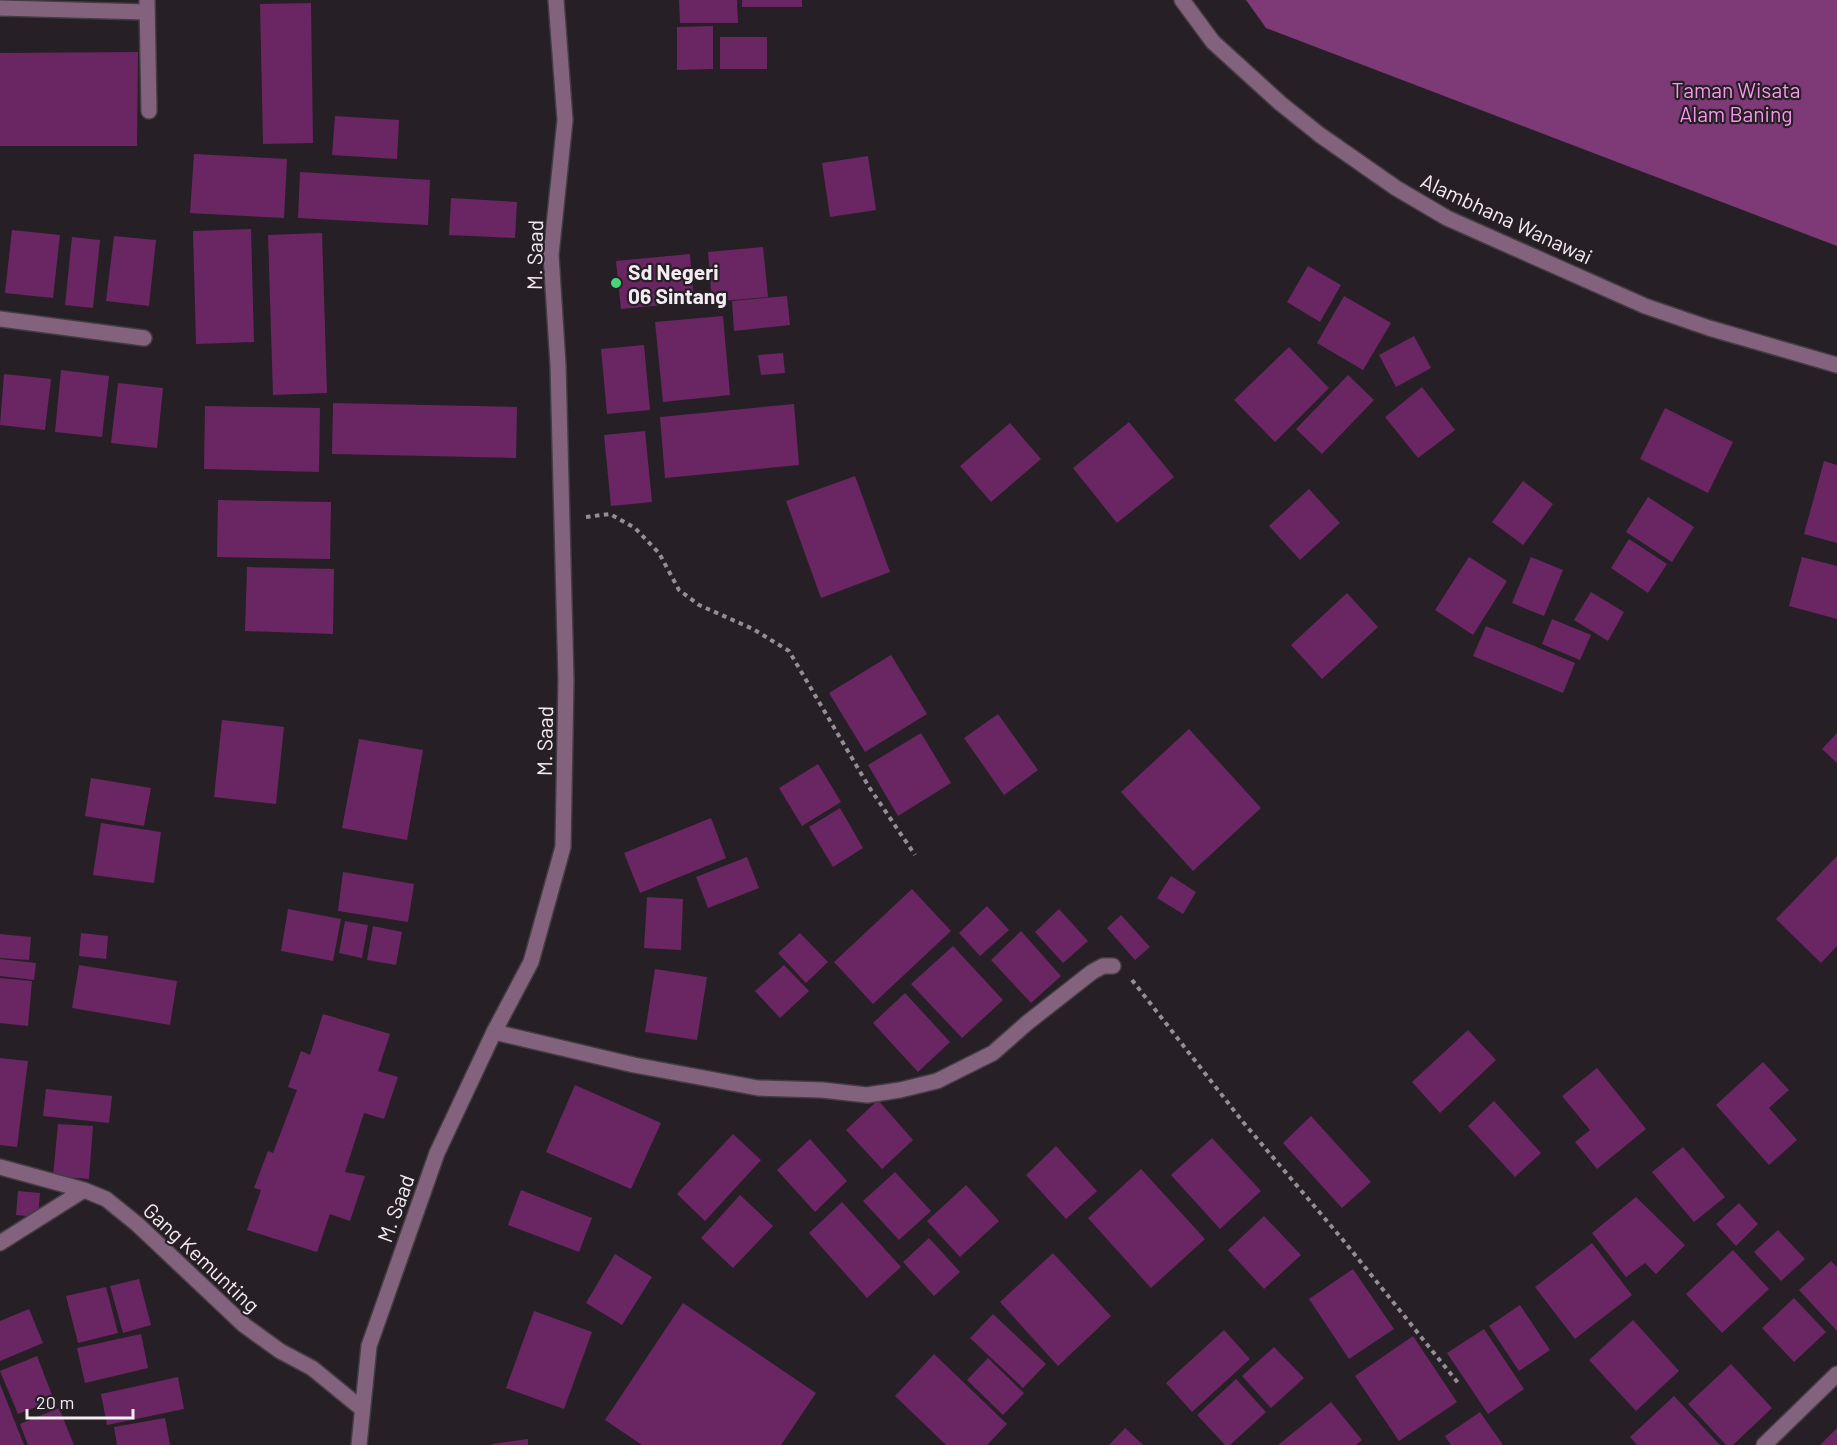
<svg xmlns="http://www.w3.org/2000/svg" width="1837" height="1445" font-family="Barlow,sans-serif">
  <rect width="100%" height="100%" fill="#271f26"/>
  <!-- forest -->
  <path fill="#7e3a77" d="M 1246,0 L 1837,0 L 1837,246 L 1266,28 Z"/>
  <!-- building -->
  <path fill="#692663" d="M 679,0 L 737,0 L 738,23 L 680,23 Z
    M 742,0 L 802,0 L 802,7 L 742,7 Z
    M 311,3 L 313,143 L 263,144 L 260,4 Z
    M 713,26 L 713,69 L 677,70 L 677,27 Z
    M 720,37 L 767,37 L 767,69 L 720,69 Z
    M 138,52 L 137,146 L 0,146 L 0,53 Z
    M 335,116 L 399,120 L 397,159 L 332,155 Z
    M 194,154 L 287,159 L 284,218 L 190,213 Z
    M 868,156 L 876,210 L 830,217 L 822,163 Z
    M 300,172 L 430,180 L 428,225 L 298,218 Z
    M 451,198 L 517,202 L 515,238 L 449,235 Z
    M 251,229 L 254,342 L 196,344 L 193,231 Z
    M 12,230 L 60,235 L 53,298 L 5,293 Z
    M 322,233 L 327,393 L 273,395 L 268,235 Z
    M 114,236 L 156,240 L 149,306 L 106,301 Z
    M 72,237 L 100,240 L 93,308 L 65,305 Z
    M 763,247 L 768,297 L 712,302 L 708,252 Z
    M 690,254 L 694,302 L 621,309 L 616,261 Z
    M 1308,266 L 1341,285 L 1320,322 L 1287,302 Z
    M 787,296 L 790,325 L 734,331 L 732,301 Z
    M 1344,296 L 1391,323 L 1363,370 L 1317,343 Z
    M 723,316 L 730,395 L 663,402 L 655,322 Z
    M 1414,336 L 1431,368 L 1396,387 L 1379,355 Z
    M 644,345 L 650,410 L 607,414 L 601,349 Z
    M 1289,347 L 1329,388 L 1275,442 L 1234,400 Z
    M 783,353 L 785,373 L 761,375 L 758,355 Z
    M 61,370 L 109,376 L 102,437 L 55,432 Z
    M 4,374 L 51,379 L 45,430 L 0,425 Z
    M 1348,375 L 1374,400 L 1322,454 L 1296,429 Z
    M 118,383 L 163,388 L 157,448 L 111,443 Z
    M 1422,387 L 1455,430 L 1418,458 L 1385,417 Z
    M 333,403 L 517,407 L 516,458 L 332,454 Z
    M 794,404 L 799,465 L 665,478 L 660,417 Z
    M 205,406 L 320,408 L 319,472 L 204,469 Z
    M 1665,408 L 1733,442 L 1708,493 L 1640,459 Z
    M 1129,422 L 1174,477 L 1117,523 L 1073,468 Z
    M 1010,423 L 1041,459 L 991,502 L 960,466 Z
    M 645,431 L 652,502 L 611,506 L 604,435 Z
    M 1824,461 L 1837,465 L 1837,543 L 1804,534 Z
    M 855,476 L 890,572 L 821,598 L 786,501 Z
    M 1523,481 L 1553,504 L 1523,545 L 1492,522 Z
    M 1309,489 L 1340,523 L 1300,560 L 1269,526 Z
    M 1648,497 L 1694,527 L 1672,562 L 1626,532 Z
    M 218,500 L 331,502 L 330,559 L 217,557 Z
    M 1629,539 L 1667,564 L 1648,593 L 1611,568 Z
    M 1469,557 L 1507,581 L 1473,635 L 1435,610 Z
    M 1531,557 L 1563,570 L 1544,616 L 1512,603 Z
    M 1802,557 L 1837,566 L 1837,619 L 1789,606 Z
    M 247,567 L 334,569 L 333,634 L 245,631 Z
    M 1591,592 L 1624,612 L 1608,641 L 1574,620 Z
    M 1347,593 L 1378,627 L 1322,679 L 1291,645 Z
    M 1552,619 L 1591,635 L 1580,660 L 1542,644 Z
    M 1486,626 L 1575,663 L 1563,693 L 1473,656 Z
    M 891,655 L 927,714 L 865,752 L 829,693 Z
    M 998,714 L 1038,770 L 1004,795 L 964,738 Z
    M 222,720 L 284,727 L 276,804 L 214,797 Z
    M 1189,729 L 1261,808 L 1193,871 L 1121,792 Z
    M 921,733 L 951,783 L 898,816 L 868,765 Z
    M 1837,733 L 1837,763 L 1822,749 Z
    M 359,739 L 423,750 L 407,840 L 342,828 Z
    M 818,764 L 841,802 L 802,826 L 779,788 Z
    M 91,778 L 151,788 L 144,826 L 85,816 Z
    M 840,808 L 863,848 L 833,867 L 809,827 Z
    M 711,818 L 726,858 L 640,893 L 624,853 Z
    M 101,823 L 161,832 L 154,883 L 93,875 Z
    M 1837,856 L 1837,946 L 1821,963 L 1776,919 Z
    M 747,857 L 759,888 L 708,908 L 696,877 Z
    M 343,872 L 414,884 L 408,922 L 338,911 Z
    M 1171,876 L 1196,892 L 1183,914 L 1157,898 Z
    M 912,889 L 951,931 L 873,1004 L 834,962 Z
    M 647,897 L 683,899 L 681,950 L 644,948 Z
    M 987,906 L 1009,930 L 980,956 L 959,933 Z
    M 288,909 L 341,919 L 333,961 L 281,951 Z
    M 1059,909 L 1088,941 L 1063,963 L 1035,932 Z
    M 1121,915 L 1150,947 L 1135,960 L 1107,928 Z
    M 345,921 L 368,925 L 362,958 L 339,953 Z
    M 373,926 L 402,932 L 396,965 L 367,960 Z
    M 1021,931 L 1061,976 L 1031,1003 L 991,960 Z
    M 81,933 L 108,936 L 106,959 L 79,956 Z
    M 800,933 L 828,962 L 806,983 L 778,953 Z
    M 0,934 L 31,937 L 29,960 L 0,958 Z
    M 953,946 L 1003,1000 L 962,1038 L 911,984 Z
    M 0,959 L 36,963 L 34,980 L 0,976 Z
    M 79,965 L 177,981 L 170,1025 L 72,1008 Z
    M 784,965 L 809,991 L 780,1018 L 755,991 Z
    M 655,969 L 707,977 L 697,1040 L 645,1032 Z
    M 0,978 L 32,981 L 28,1026 L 0,1023 Z
    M 905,993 L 950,1042 L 918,1072 L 873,1023 Z
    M 323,1014 L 390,1034 L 378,1071 L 398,1077 L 384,1119 L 364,1113 L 345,1172 L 365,1176 L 350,1221 L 330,1214 L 317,1252 L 247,1230 L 261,1190 L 254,1188 L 268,1151 L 273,1153 L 297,1090 L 288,1087 L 301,1051 L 310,1055 Z
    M 1468,1030 L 1496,1060 L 1440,1113 L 1412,1082 Z
    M 0,1058 L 28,1061 L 17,1147 L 0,1145 Z
    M 1763,1062 L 1789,1090 L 1769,1108 L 1797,1140 L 1769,1165 L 1716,1105 Z
    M 1597,1068 L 1646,1129 L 1597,1169 L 1575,1142 L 1590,1130 L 1562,1096 Z
    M 575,1085 L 661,1123 L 631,1189 L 546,1152 Z
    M 46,1089 L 112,1096 L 109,1123 L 43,1116 Z
    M 878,1100 L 913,1140 L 882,1169 L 846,1130 Z
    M 1494,1101 L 1541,1153 L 1515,1177 L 1468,1126 Z
    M 1311,1116 L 1371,1182 L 1342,1208 L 1283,1143 Z
    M 58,1124 L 93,1126 L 89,1179 L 53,1176 Z
    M 733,1134 L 761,1160 L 705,1221 L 677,1194 Z
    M 1212,1138 L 1261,1191 L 1220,1229 L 1171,1175 Z
    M 810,1139 L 847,1181 L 815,1212 L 777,1170 Z
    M 1056,1146 L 1097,1191 L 1066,1219 L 1026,1175 Z
    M 1683,1147 L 1725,1197 L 1694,1222 L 1652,1172 Z
    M 1141,1169 L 1205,1239 L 1151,1288 L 1088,1218 Z
    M 895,1172 L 931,1211 L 899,1240 L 863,1201 Z
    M 966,1185 L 999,1221 L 960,1257 L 927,1221 Z
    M 521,1190 L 592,1218 L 579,1252 L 508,1225 Z
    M 18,1191 L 40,1193 L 38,1217 L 16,1215 Z
    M 740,1195 L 773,1226 L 733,1268 L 701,1238 Z
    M 1636,1197 L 1685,1245 L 1656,1274 L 1645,1263 L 1626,1277 L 1592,1233 Z
    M 842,1202 L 901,1267 L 867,1298 L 809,1233 Z
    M 1739,1203 L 1758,1224 L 1736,1246 L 1716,1224 Z
    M 1264,1216 L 1301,1255 L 1264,1289 L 1228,1250 Z
    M 1778,1230 L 1805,1259 L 1781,1281 L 1754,1252 Z
    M 929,1238 L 960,1272 L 934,1296 L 903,1262 Z
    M 1592,1243 L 1632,1295 L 1575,1339 L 1535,1287 Z
    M 1733,1250 L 1769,1289 L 1722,1333 L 1686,1294 Z
    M 1053,1253 L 1111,1316 L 1058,1366 L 1000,1302 Z
    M 615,1254 L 652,1277 L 622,1325 L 586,1303 Z
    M 1831,1261 L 1837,1267 L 1837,1331 L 1799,1290 Z
    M 1353,1269 L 1394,1329 L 1349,1359 L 1309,1299 Z
    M 139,1279 L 151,1325 L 123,1333 L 110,1286 Z
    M 106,1287 L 118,1333 L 78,1343 L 66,1296 Z
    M 1794,1298 L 1826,1332 L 1794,1362 L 1762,1328 Z
    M 683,1303 L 816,1393 L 781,1445 L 642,1445 L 605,1420 Z
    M 1520,1305 L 1550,1350 L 1519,1371 L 1489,1326 Z
    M 29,1309 L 43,1343 L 0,1361 L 0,1321 Z
    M 534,1311 L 592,1332 L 564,1409 L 506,1388 Z
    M 993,1314 L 1046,1364 L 1023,1388 L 970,1338 Z
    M 1633,1320 L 1679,1371 L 1636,1411 L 1589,1360 Z
    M 1484,1329 L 1524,1389 L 1488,1414 L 1447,1353 Z
    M 1224,1330 L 1250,1359 L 1192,1412 L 1166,1383 Z
    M 141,1334 L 148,1368 L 85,1383 L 77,1348 Z
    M 1413,1336 L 1457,1402 L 1399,1441 L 1355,1376 Z
    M 1274,1347 L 1304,1378 L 1271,1408 L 1242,1376 Z
    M 934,1354 L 1007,1424 L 987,1445 L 946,1445 L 895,1396 Z
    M 37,1356 L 54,1400 L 18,1414 L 0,1371 Z
    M 988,1358 L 1024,1393 L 1003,1415 L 967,1380 Z
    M 1731,1364 L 1772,1408 L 1733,1445 L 1726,1445 L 1688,1404 Z
    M 178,1377 L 184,1409 L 107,1425 L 101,1394 Z
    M 1236,1379 L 1266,1412 L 1230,1445 L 1225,1445 L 1197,1415 Z
    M 0,1384 L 24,1445 L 0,1445 Z
    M 1674,1396 L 1720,1445 L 1637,1445 L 1630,1437 Z
    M 1331,1402 L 1362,1440 L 1356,1445 L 1278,1445 Z
    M 59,1408 L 74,1445 L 28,1445 L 20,1424 Z
    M 1480,1412 L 1503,1445 L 1451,1445 L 1445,1436 Z
    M 165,1418 L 170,1445 L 117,1445 L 114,1427 Z
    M 1125,1428 L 1143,1445 L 1109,1445 Z
    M 1837,1428 L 1837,1445 L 1820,1445 Z
    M 528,1439 L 528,1445 L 492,1445 L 492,1444 Z"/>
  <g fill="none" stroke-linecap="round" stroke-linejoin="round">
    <defs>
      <path id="service" d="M 0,8 L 147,12
        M 0,319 L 144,338"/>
      <path id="minor" d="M 147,0 L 149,111
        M 494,1032 L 634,1065 L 758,1088 L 822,1090 L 867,1095 L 900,1090 L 937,1081 L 993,1053 L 1027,1023 L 1092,972 L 1103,966 L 1113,966
        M 0,1167 L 84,1190 L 106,1199 L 137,1224 L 244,1325 L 280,1351 L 312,1368 L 361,1408
        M 0,1243 L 84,1190
        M 1764,1445 L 1837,1374"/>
      <path id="tertiary" d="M 1182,0 L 1213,42 L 1280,103 L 1320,135 L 1396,188 L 1447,218 L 1645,306 L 1709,328 L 1837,365
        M 359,1445 L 369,1346 L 437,1153 L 494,1032 L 531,962 L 563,847 L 566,680 L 558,365 L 551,255 L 565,120 L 556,0"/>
    </defs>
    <!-- service casing -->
    <use href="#service" stroke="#443c43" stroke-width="18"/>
    <!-- minor casing -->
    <use href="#minor" stroke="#443c43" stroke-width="18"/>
    <!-- tertiary casing -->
    <use href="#tertiary" stroke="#443c43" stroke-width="18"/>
    <!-- path -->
    <path stroke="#958e94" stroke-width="4" stroke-dasharray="4.5 4.5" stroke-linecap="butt" d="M 586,517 L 610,514 L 635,528 L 659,553 L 679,590 L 699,605 L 753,629 L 789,651 L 869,787 L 915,855
      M 1132,980 L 1243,1122 L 1343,1240 L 1459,1384"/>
    <!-- service -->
    <use href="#service" stroke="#82627d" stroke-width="15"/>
    <!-- minor -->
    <use href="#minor" stroke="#82627d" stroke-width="15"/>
    <!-- tertiary -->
    <use href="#tertiary" stroke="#82627d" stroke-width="15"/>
  </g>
  <!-- markers -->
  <circle fill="#45d77a" stroke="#271f26" stroke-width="2" cx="616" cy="283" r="6"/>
  <g text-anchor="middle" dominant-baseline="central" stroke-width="4.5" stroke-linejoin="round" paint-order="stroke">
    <!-- park labels -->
    <g font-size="21" fill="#f898ec" stroke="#271f26">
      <text x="1736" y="89">Taman Wisata<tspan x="1736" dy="24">Alam Baning</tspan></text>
    </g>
    <!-- street labels -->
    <g font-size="21" fill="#f3edf2" stroke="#271f26">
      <text transform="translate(1507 218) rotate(25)">Alambhana Wanawai</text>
      <text transform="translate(534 255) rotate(-89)">M. Saad</text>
      <text transform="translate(544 741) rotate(-89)">M. Saad</text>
      <text transform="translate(395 1208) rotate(-70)">M. Saad</text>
      <text transform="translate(202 1257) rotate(43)">Gang Kemunting</text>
    </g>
    <!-- poi labels -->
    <g font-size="21" font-weight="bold" fill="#f3edf2" stroke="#271f26" text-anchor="start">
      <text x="628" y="271">Sd Negeri<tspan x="628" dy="24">06 Sintang</tspan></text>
    </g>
  </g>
  <!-- scale -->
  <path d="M27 1409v9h106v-9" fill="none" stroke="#f3edf2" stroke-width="3"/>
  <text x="36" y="1409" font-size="18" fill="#f3edf2" stroke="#271f26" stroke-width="4.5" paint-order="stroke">20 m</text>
</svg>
